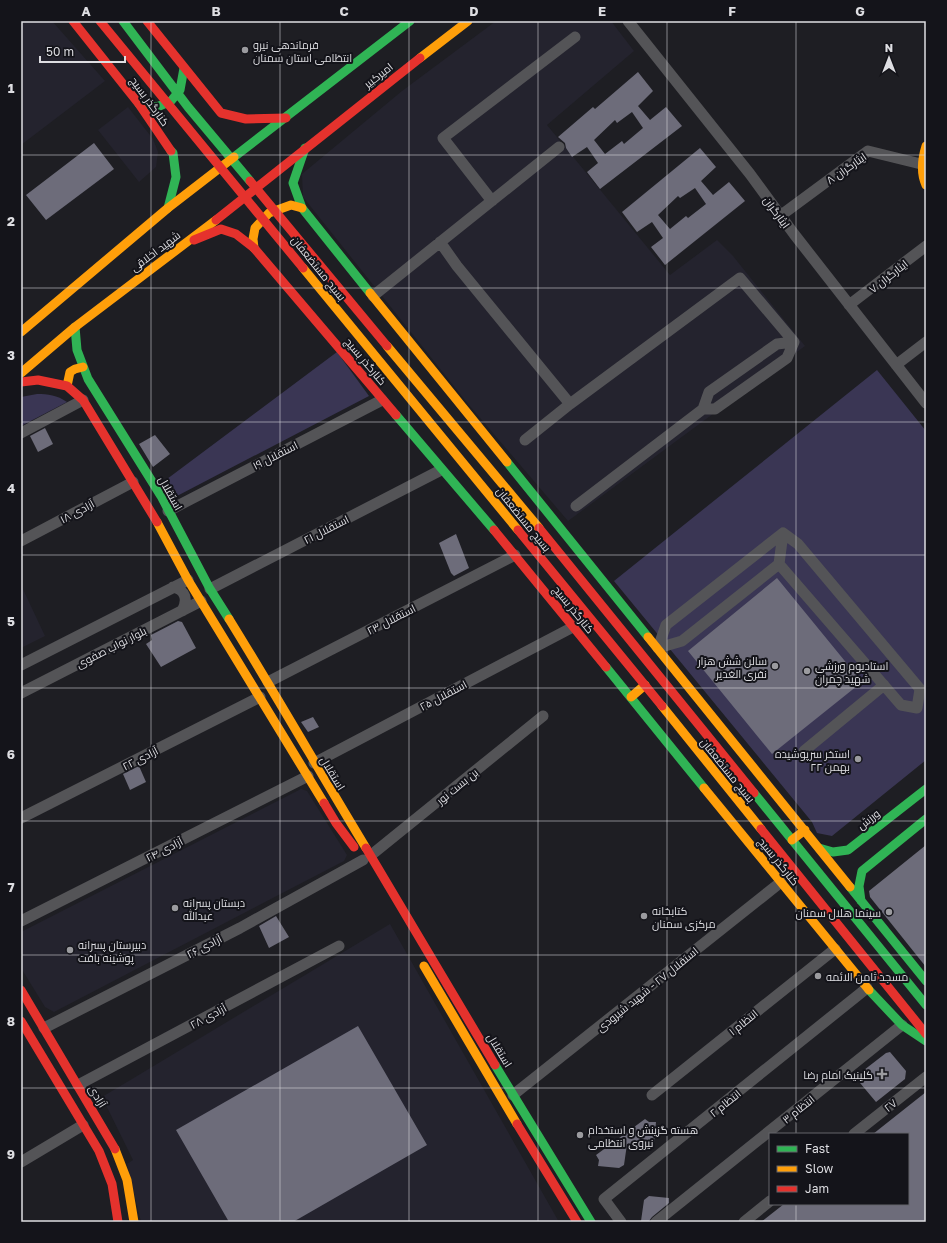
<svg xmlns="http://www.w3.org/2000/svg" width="947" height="1243" font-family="'Golos Text',Cairo,sans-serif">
  <rect width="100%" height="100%" fill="#1e1e23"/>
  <!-- built -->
  <path fill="#24232e" d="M 21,21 L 52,21 L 105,81 L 21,145 Z
    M 496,21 L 611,21 L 634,51 L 547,125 L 670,275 L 717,240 L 733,256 L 805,346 L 568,521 L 469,405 L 303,197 L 302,174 L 402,91 Z
    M 128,107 L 153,139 L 158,152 L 156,167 L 139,182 L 98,130 Z
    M 21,585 L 45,636 L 21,648 Z
    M 301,789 L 307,791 L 347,855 L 344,861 L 54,1012 L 45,1007 L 21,968 L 21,932 Z
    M 390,924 L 559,1222 L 141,1222 L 127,1164 L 133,1160 L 102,1097 Z"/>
  <!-- green -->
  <path fill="#3a3654" d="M 337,352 L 369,396 L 177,496 L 167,479 Z
    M 877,370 L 926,431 L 926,760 L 832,836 L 817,833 L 812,822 L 614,581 Z
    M 37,394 C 48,394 57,395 67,402 L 21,426 L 21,397 Z"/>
  <!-- building -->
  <path fill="#6d6c7a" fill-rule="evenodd" d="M 638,72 L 653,91 L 638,106 L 650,120 L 666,107 L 682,126 L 600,189 L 587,172 L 598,163 L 587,147 L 572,157 L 566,148 L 565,143 L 558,137 L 593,107 L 595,109 ZM 632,112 L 643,128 L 624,144 L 622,141 L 605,154 L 594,140 L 615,120 L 617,123 Z
    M 94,143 L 114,169 L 46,220 L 26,195 Z
    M 700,148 L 716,167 L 701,181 L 713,195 L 729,182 L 745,201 L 665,265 L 651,247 L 663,238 L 652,222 L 637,232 L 622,212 ZM 695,188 L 706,204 L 688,218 L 686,216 L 670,229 L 658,215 L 678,196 L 680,198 Z
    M 45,428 L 53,444 L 38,452 L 30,436 Z
    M 155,435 L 170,454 L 153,467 L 139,444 Z
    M 456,534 L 469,568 L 454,576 L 451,573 L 439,543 Z
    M 777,578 L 862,682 L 772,754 L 688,651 Z
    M 178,621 L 182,622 L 196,648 L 161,667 L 146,644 L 152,640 L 151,635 Z
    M 313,717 L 319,727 L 308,732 L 301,722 Z
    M 139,766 L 146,782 L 130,790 L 123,774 Z
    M 926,845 L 926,967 L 870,897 L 869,891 Z
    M 276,916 L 289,937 L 269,948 L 259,926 Z
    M 358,1026 L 427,1145 L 293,1222 L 229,1222 L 176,1130 Z
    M 890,1052 L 906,1071 L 905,1079 L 876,1102 L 855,1077 L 886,1053 Z
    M 926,1092 L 926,1222 L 761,1222 L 784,1204 L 908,1204 L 908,1134 L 873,1134 Z
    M 645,1119 L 649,1122 L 656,1122 L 654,1143 L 649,1146 L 627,1144 L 624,1165 L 619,1168 L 598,1166 L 599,1160 L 596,1155 Z
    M 649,1196 L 669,1198 L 669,1203 L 652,1217 L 649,1221 L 641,1221 L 644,1200 Z"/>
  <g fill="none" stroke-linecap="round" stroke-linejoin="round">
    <!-- street -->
    <path stroke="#545457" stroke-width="11" d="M 628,21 L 750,174 L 794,234 L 926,403
      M 492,201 L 443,138 L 575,37
      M 780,216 L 868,151 L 921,164
      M 440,242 L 457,266 L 570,404
      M 373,296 L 559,147
      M 849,305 L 926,246
      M 896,365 L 926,342
      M 21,433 L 83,400
      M 525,440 L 570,404 L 740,278 L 794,342
      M 576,506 L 703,409 L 709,392 L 777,344 L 794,342 L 787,358 L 715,409 L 703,409
      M 168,511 L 382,400
      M 783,533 L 798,544 L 920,689 L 917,708 L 901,705 L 779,564 L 682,641 L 658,648 L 666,625 Z
      M 21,541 L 133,482
      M 779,564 L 783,533
      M 173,587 C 186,590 188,600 182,611
      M 210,589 L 441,470
      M 21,665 L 188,580
      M 268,682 L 515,555
      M 21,693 L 201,601
      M 804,751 L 884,685
      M 314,763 L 573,627
      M 21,818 L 260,697
      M 370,856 L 543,716
      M 21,921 L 308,776
      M 44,1028 L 240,928 L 363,860
      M 78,1085 L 339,946
      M 513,1095 L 781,882
      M 652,1095 L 835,949
      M 854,1134 L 926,1077
      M 21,1162 L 83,1125
      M 621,1222 L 604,1199 L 867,988
      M 656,1222 L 902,1025
      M 744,1222 L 770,1201"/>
    <!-- fast -->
    <path stroke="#30b455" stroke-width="9" d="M 123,21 L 188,107 L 250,181
      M 139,104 L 157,107 L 171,101 L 180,90 L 184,68
      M 305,148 L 293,183 L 302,208 L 370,293
      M 234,157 L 410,21
      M 168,208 L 176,177 L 173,153 L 171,151
      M 75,327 L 77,350 L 88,379 L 161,496 L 210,589 L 229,619
      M 396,415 L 494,530
      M 507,462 L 648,637
      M 606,667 L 704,788
      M 754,793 L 926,1005
      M 819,848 L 833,852 L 848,850 L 926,789
      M 850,887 L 926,981
      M 861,901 L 859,886 L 862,871 L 926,819
      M 869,990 L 902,1025 L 926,1041
      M 495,1065 L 591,1222"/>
    <!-- slow -->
    <path stroke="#ff9f0a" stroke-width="9" d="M 420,58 L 468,21
      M 926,146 C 922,159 920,172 926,185
      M 254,248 L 253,239 L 255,228 L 269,213 L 291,205 L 302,208
      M 303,268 L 518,530
      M 370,293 L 507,462
      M 21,332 L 168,208 L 234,157
      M 387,346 L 539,528
      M 21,373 L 75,327 L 216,220
      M 67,386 L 70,372 L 75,369 L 83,367
      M 157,522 L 188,580 L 324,803
      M 229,619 C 276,695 320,772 366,848
      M 648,637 L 850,887
      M 631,697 L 645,685
      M 662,706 L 761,829
      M 704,788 L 869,990
      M 792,840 L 805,830
      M 424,966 L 517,1124
      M 115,1149 L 127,1180 L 134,1222"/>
    <!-- jam -->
    <path stroke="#e5322d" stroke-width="9" d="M 73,21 L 139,104 L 171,151
      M 100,21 L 303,268
      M 147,21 L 221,113 L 246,119 L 286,118
      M 250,181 L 387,346
      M 216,220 L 420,58
      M 194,240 L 221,229 L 236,234 L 254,248 L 396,415
      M 21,382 L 38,380 L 67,386 L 83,400 L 157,522
      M 539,528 L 754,793
      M 494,530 L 606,667
      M 518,530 L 662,706
      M 324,803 L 336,823 L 354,847
      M 761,829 L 926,1034
      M 366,848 L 495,1065
      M 21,990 L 115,1149
      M 21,1021 L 99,1151 L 112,1184 L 118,1222
      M 517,1124 L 577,1222"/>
  </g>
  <!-- grid -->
  <path fill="none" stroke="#dedee2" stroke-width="1" stroke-opacity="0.55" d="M 151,21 L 151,1222M 280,21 L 280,1222M 409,21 L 409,1222M 538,21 L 538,1222M 667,21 L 667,1222M 796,21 L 796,1134M 21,155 L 926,155M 21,288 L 926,288M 21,422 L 926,422M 21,555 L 926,555M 21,688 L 926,688M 21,821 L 926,821M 21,955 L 926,955M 21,1088 L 926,1088M 796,1204 L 796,1222"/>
  <!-- markers -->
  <g fill="#9b9b9f" stroke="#14141a" stroke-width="1.5">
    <circle cx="245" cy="50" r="4"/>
    <circle cx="775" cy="666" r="4"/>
    <circle cx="807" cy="671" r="4"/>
    <circle cx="858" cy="759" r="4"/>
    <circle cx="175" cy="908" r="4"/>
    <circle cx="889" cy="912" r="4"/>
    <circle cx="644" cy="916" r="4"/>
    <circle cx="70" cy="950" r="4"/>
    <circle cx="818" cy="976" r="4"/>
    <path d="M880 1068h4v4h4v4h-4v4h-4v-4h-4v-4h4z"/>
    <circle cx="580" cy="1135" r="4"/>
  </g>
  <g text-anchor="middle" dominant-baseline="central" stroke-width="4" stroke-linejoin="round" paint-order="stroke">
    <!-- poi labels -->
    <g font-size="11" fill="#dedee2" stroke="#14141a" text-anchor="start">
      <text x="253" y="44">فرماندهی نیرو<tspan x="253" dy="13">انتظامی استان سمنان</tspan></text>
      <text x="767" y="660" text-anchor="end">سالن شش هزار<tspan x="767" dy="13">نفری الغدیر</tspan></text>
      <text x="815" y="665">استادیوم ورزشی<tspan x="815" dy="13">شهید چمران</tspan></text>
      <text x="850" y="753" text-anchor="end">استخر سرپوشیده<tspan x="850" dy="13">۲۲ بهمن</tspan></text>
      <text x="183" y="902">دبستان پسرانه<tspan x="183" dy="13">عبدالله</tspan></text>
      <text x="652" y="910">کتابخانه<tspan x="652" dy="13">مرکزی سمنان</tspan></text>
      <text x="881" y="912" text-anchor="end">سینما هلال سمنان</text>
      <text x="78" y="944">دبیرستان پسرانه<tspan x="78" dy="13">پوشینه بافت</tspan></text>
      <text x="826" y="976">مسجد ثامن الائمه</text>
      <text x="873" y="1074" text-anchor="end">کلینیک امام رضا</text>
      <text x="588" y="1129">هسته گزینش و استخدام<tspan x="588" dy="13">نیروی انتظامی</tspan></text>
    </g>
    <!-- street labels -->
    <g font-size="11" fill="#dedee2" stroke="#14141a">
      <text transform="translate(378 75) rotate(-38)">امیرکبیر</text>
      <text transform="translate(150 101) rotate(54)">کنارگذر بسیج</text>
      <text transform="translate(846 168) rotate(-35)">ایثارگران ۸</text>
      <text transform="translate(777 212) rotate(54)">ایثارگران</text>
      <text transform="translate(155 251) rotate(-37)">شهید اخلاقی</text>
      <text transform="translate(319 268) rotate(51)">بسیج مستضعفان</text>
      <text transform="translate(888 276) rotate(-38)">ایثارگران ۷</text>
      <text transform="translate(366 361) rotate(50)">کنارگذر بسیج</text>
      <text transform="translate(275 455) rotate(-27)">استقلال ۱۹</text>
      <text transform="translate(171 493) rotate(61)">استقلال</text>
      <text transform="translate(77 511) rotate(-28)">آزادی ۱۸</text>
      <text transform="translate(524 519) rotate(51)">بسیج مستضعفان</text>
      <text transform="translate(326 529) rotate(-27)">استقلال ۲۱</text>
      <text transform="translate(574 609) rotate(51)">کنارگذر بسیج</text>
      <text transform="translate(391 619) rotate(-27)">استقلال ۲۳</text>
      <text transform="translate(111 647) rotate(-27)">بلوار نواب صفوی</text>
      <text transform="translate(443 695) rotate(-28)">استقلال ۲۵</text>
      <text transform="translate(140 758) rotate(-27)">آزادی ۲۲</text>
      <text transform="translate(728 770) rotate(51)">بسیج مستضعفان</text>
      <text transform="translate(333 773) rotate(59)">استقلال</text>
      <text transform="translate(457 786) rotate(-39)">بن بست نور</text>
      <text transform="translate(868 819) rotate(-38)">ورزش</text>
      <text transform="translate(164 849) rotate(-27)">آزادی ۲۴</text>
      <text transform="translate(779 861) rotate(51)">کنارگذر بسیج</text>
      <text transform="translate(204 946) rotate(-27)">آزادی ۲۶</text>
      <text transform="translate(647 989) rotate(-39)">استقلال ۲۷ - شهید شیرودی</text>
      <text transform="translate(208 1016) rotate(-28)">آزادی ۲۸</text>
      <text transform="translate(743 1022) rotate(-39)">انتظام ۱</text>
      <text transform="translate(500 1050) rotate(59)">استقلال</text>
      <text transform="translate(98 1096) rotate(59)">آزادی</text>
      <text transform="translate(725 1103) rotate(-39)">انتظام ۲</text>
      <text transform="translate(890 1105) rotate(-39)">۲۷</text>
      <text transform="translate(798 1109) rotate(-39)">انتظام ۳</text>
    </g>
  </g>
  <!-- border -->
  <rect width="947" height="1243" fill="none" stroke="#14141a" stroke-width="44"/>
  <!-- legend -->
  <rect x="769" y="1133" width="140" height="72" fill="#14141a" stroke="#65656a"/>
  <rect x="777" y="1146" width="20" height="6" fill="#30b455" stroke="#65656a"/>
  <text x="805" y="1153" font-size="12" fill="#dedee2">Fast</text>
  <rect x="777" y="1166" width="20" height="6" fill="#ff9f0a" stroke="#65656a"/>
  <text x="805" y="1173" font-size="12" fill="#dedee2">Slow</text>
  <rect x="777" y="1186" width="20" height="6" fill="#e5322d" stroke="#65656a"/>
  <text x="805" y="1193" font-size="12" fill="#dedee2">Jam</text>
  <!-- north arrow -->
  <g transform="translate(889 58)" stroke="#14141a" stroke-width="3" paint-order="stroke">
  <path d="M0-3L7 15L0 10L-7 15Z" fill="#dedee2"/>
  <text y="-6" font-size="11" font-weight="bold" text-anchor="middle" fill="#dedee2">N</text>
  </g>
  <!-- scale -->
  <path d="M40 56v6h85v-6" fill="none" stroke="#dedee2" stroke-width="2"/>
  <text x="46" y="56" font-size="12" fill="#dedee2" stroke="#14141a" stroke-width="3" paint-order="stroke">50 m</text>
  <rect x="22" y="22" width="903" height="1199" fill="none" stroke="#dedee2" stroke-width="1.5"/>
  <g font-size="13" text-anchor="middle" font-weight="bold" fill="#dedee2">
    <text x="86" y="16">A</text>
    <text x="216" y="16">B</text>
    <text x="344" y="16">C</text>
    <text x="474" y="16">D</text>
    <text x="602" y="16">E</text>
    <text x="732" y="16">F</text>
    <text x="860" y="16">G</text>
    <text x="11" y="93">1</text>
    <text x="11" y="226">2</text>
    <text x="11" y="360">3</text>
    <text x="11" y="493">4</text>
    <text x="11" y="626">5</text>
    <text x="11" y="759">6</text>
    <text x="11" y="892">7</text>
    <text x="11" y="1026">8</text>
    <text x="11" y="1159">9</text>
  </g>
</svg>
